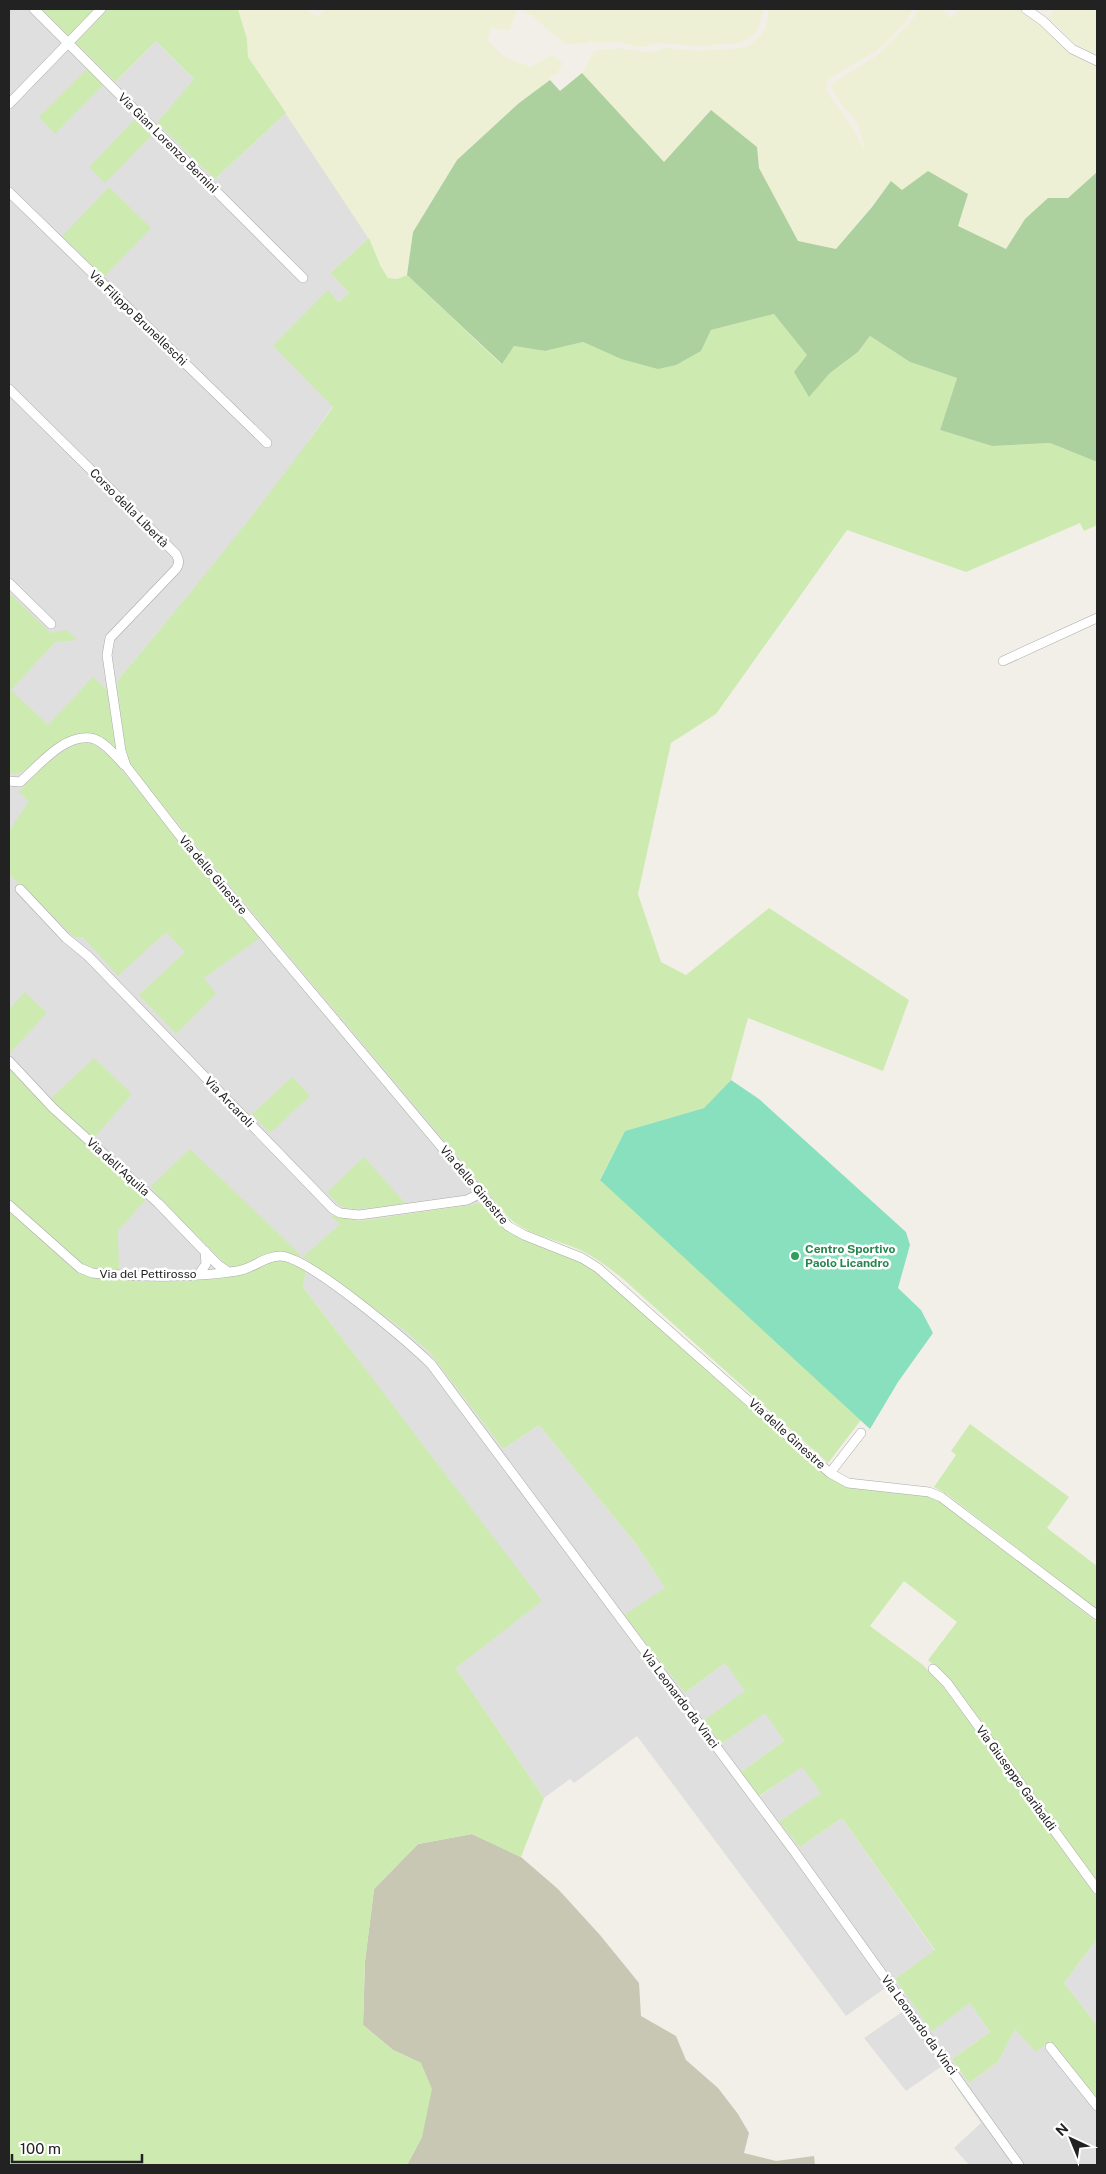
<svg xmlns="http://www.w3.org/2000/svg" width="1106" height="2174" font-family="'Public Sans',sans-serif">
  <rect width="100%" height="100%" fill="#f2efe9"/>
  <!-- residential -->
  <path fill="#e0dfdf" d="M 9,9 L 41,9 L 115,82 L 156,41 L 194,79 L 215,179 L 286,113 L 369,238 L 330,273 L 349,293 L 339,302 L 328,291 L 333,406 L 299,455 L 215,564 L 117,681 L 131,768 L 496,1201 L 486,1207 L 482,1203 L 360,1221 L 332,1215 L 340,1224 L 304,1257 L 404,1330 L 430,1353 L 503,1449 L 539,1425 L 636,1544 L 665,1588 L 685,1693 L 725,1663 L 746,1692 L 704,1720 L 721,1744 L 765,1712 L 784,1741 L 741,1772 L 760,1796 L 802,1766 L 822,1793 L 780,1822 L 800,1847 L 842,1818 L 935,1951 L 895,1979 L 932,2030 L 970,2003 L 990,2032 L 952,2059 L 969,2083 L 998,2062 L 1015,2028 L 1049,2041 L 1097,2099 L 1097,2165 L 969,2165 L 954,2148 L 981,2123 L 942,2066 L 906,2091 L 864,2038 L 902,2012 L 885,1988 L 846,2016 L 637,1736 L 574,1783 L 570,1779 L 544,1798 L 456,1668 L 541,1601 L 303,1287 L 306,1270 L 119,1278 L 9,1208 Z
    M 1097,1939 L 1097,2025 L 1064,1983 Z"/>
  <!-- construction -->
  <path fill="#c7c7b4" d="M 472,1834 L 521,1857 L 558,1889 L 600,1935 L 639,1983 L 641,2016 L 676,2036 L 686,2060 L 718,2088 L 738,2114 L 749,2133 L 744,2153 L 776,2161 L 814,2156 L 815,2165 L 407,2165 L 422,2137 L 421,2063 L 393,2050 L 363,2025 L 365,1961 L 374,1889 L 418,1844 Z"/>
  <!-- farmland -->
  <path fill="#eef0d5" d="M 238,9 L 303,9 L 318,16 L 325,9 L 517,9 L 509,31 L 492,27 L 487,40 L 504,57 L 531,67 L 551,55 L 563,63 L 556,75 L 551,75 L 550,80 L 519,103 L 457,160 L 413,232 L 407,275 L 397,279 L 388,278 L 381,267 L 371,242 L 248,57 L 247,39 Z
    M 523,9 L 764,9 L 757,31 L 749,39 L 739,43 L 697,46 L 661,43 L 640,47 L 617,42 L 592,43 L 591,39 L 587,43 L 566,44 Z
    M 769,9 L 911,9 L 912,11 L 905,23 L 876,51 L 827,80 L 827,92 L 853,128 L 866,153 L 857,123 L 836,97 L 831,86 L 836,81 L 879,54 L 909,23 L 918,12 L 917,9 L 942,9 L 950,18 L 961,9 L 1021,9 L 1045,28 L 1067,51 L 1097,67 L 1097,172 L 1067,198 L 1025,219 L 1006,249 L 958,226 L 968,194 L 902,191 L 891,182 L 836,249 L 798,241 L 759,168 L 757,147 L 710,110 L 664,162 L 582,73 L 594,51 L 618,48 L 651,53 L 664,48 L 697,51 L 742,48 L 751,44 L 761,35 L 766,26 Z
    M 1056,9 L 1097,9 L 1097,56 L 1072,42 L 1048,17 Z"/>
  <!-- grass -->
  <path fill="#cdebb0" d="M 41,9 L 98,9 L 69,37 Z
    M 105,9 L 238,9 L 247,39 L 248,57 L 286,113 L 215,179 L 157,123 L 194,79 L 156,41 L 115,82 L 73,41 Z
    M 88,68 L 104,84 L 55,134 L 39,117 Z
    M 135,119 L 152,135 L 105,183 L 89,167 Z
    M 109,187 L 151,228 L 104,277 L 62,236 Z
    M 369,238 L 381,267 L 388,278 L 397,279 L 407,275 L 501,364 L 514,346 L 545,351 L 583,342 L 621,359 L 701,351 L 711,330 L 774,314 L 808,355 L 809,396 L 830,373 L 858,352 L 870,336 L 910,362 L 957,378 L 940,430 L 992,446 L 1050,443 L 1097,462 L 1097,525 L 1084,531 L 1080,523 L 966,572 L 847,530 L 716,714 L 671,743 L 638,894 L 661,962 L 686,975 L 769,908 L 909,1000 L 883,1071 L 748,1018 L 731,1080 L 704,1108 L 625,1131 L 600,1179 L 861,1420 L 828,1463 L 622,1278 C 608,1267 595,1257 580,1250 C 556,1239 529,1236 509,1218 L 131,768 L 124,751 L 117,681 C 192,591 266,502 333,407 L 273,346 L 328,290 L 339,302 L 349,293 L 330,273 Z
    M 9,593 L 51,633 L 67,630 L 77,640 L 55,642 L 11,690 L 48,725 L 93,677 L 110,693 L 115,749 C 106,744 92,735 83,735 C 54,735 27,781 9,773 Z
    M 81,743 L 91,743 L 111,757 L 260,938 L 204,978 L 216,994 L 176,1034 L 139,995 L 185,952 L 166,932 L 118,976 L 83,937 L 74,937 L 9,874 L 9,831 L 29,801 L 19,792 C 36,772 56,751 81,743 Z
    M 25,992 L 47,1013 L 9,1054 L 9,1009 Z
    M 94,1058 L 132,1094 L 94,1138 L 50,1099 Z
    M 9,1066 L 148,1197 L 118,1231 L 119,1271 L 98,1270 L 81,1265 L 9,1202 Z
    M 292,1077 L 310,1096 L 270,1133 L 252,1114 Z
    M 190,1149 L 303,1257 L 340,1224 L 330,1215 L 360,1221 L 482,1203 L 511,1234 L 580,1260 L 595,1271 L 830,1478 L 848,1487 L 929,1495 L 939,1500 L 1097,1622 L 1097,1884 L 950,1681 L 928,1660 L 957,1622 L 904,1581 L 870,1626 L 923,1665 L 942,1685 L 1097,1896 L 1097,1939 L 1064,1983 L 1097,2025 L 1097,2099 L 1050,2041 L 1036,2052 L 1015,2029 L 998,2062 L 969,2083 L 952,2059 L 990,2032 L 970,2003 L 932,2031 L 895,1979 L 935,1950 L 842,1818 L 800,1847 L 779,1822 L 821,1793 L 802,1767 L 759,1796 L 741,1772 L 784,1741 L 765,1713 L 721,1744 L 704,1720 L 745,1691 L 725,1663 L 685,1693 L 624,1615 L 665,1588 L 636,1544 L 539,1425 L 503,1449 L 430,1353 L 404,1330 L 303,1257 L 278,1252 L 243,1267 L 229,1266 L 224,1263 L 156,1194 L 151,1186 Z
    M 364,1157 L 405,1203 C 390,1205 354,1213 341,1206 C 336,1203 331,1197 327,1192 Z
    M 9,1208 L 76,1268 L 224,1277 L 276,1260 L 285,1261 L 306,1270 L 303,1287 L 542,1601 L 456,1668 L 544,1798 L 521,1857 L 472,1834 L 418,1844 L 374,1889 L 365,1961 L 363,2025 L 393,2050 L 421,2063 L 432,2089 L 422,2137 L 407,2165 L 9,2165 Z
    M 970,1424 L 1069,1497 L 1047,1528 L 1097,1566 L 1097,1610 L 948,1495 L 934,1487 L 956,1455 L 951,1451 Z"/>
  <!-- forest -->
  <path fill="#add19e" d="M 582,73 L 664,162 L 711,110 L 757,147 L 759,168 L 798,241 L 836,249 L 872,207 L 891,181 L 902,190 L 928,171 L 968,194 L 958,226 L 1006,249 L 1025,219 L 1048,198 L 1068,198 L 1097,172 L 1097,462 L 1050,443 L 992,446 L 940,430 L 957,378 L 910,362 L 870,336 L 858,352 L 830,373 L 809,397 L 794,372 L 807,355 L 774,314 L 711,330 L 701,351 L 676,365 L 658,369 L 621,359 L 583,342 L 545,351 L 514,346 L 502,364 L 407,275 L 413,232 L 457,160 L 519,103 L 550,80 L 560,91 Z"/>
  <!-- pitch -->
  <path fill="#88e0be" d="M 731,1080 L 759,1099 L 906,1232 L 910,1245 L 898,1288 L 921,1310 L 933,1333 L 898,1382 L 870,1429 L 600,1180 L 625,1131 L 704,1108 Z"/>
  <g fill="none" stroke-linecap="round" stroke-linejoin="round">
    <defs>
      <path id="minor" d="M 34,9 L 303,278
        M 1026,9 L 1043,21 L 1072,49 L 1097,61
        M 9,104 L 101,9
        M 9,192 L 267,443
        M 9,389 L 176,554 C 179,560 180,563 176,569 L 110,638 L 107,655 L 121,751 L 126,766 L 177,832 L 508,1226 L 524,1235 L 582,1258 L 598,1268 L 830,1473 L 848,1483 L 929,1492 L 941,1497 L 1097,1615
        M 9,583 L 51,624
        M 1003,661 L 1097,618
        M 9,781 L 20,782 C 39,766 63,734 91,738 C 103,740 116,756 124,765
        M 20,889 L 66,938 L 88,956 L 333,1209 L 340,1213 L 359,1215 L 467,1200 L 481,1193
        M 9,1061 L 53,1108 L 158,1203 L 217,1264 L 228,1272
        M 9,1205 L 80,1268 L 92,1273 C 135,1277 195,1278 237,1271 C 253,1269 264,1256 280,1256 C 308,1256 408,1342 431,1364 L 794,1851 L 1019,2165
        M 199,1274 L 206,1264 L 205,1251
        M 830,1473 L 861,1433
        M 933,1669 L 947,1683 L 1097,1889
        M 1050,2047 L 1097,2106"/>
    </defs>
    <!-- minor casing -->
    <use href="#minor" stroke="#a9a9a9" stroke-width="10"/>
    <!-- minor -->
    <use href="#minor" stroke="#fff" stroke-width="9"/>
  </g>
  <!-- markers -->
  <circle fill="#2e9e5b" stroke="#fff" stroke-width="2" cx="795" cy="1256" r="5"/>
  <g text-anchor="middle" dominant-baseline="central" stroke-width="5" stroke-linejoin="round" paint-order="stroke">
    <!-- street labels -->
    <g font-size="12" fill="#222" stroke="#fff">
      <text transform="translate(168 143) rotate(45)">Via Gian Lorenzo Bernini</text>
      <text transform="translate(138 318) rotate(44)">Via Filippo Brunelleschi</text>
      <text transform="translate(129 508) rotate(45)">Corso della Libertà</text>
      <text transform="translate(213 875) rotate(50)">Via delle Ginestre</text>
      <text transform="translate(229 1102) rotate(46)">Via Arcaroli</text>
      <text transform="translate(118 1167) rotate(42)">Via dell'Aquila</text>
      <text transform="translate(474 1185) rotate(50)">Via delle Ginestre</text>
      <text x="148" y="1274">Via del Pettirosso</text>
      <text transform="translate(787 1434) rotate(42)">Via delle Ginestre</text>
      <text transform="translate(680 1699) rotate(53)">Via Leonardo da Vinci</text>
      <text transform="translate(1016 1778) rotate(54)">Via Giuseppe Garibaldi</text>
      <text transform="translate(919 2025) rotate(54)">Via Leonardo da Vinci</text>
    </g>
    <!-- leisure labels -->
    <g font-size="12" font-weight="bold" fill="#27864d" stroke="#fff" text-anchor="start">
      <text x="805" y="1249">Centro Sportivo<tspan x="805" dy="14">Paolo Licandro</tspan></text>
    </g>
  </g>
  <!-- border -->
  <rect width="1106" height="2174" fill="none" stroke="#222222" stroke-width="20"/>
  <!-- north arrow -->
  <g transform="translate(1071 2139) rotate(316)" stroke="#ffffff" stroke-width="4" paint-order="stroke">
  <path d="M0-4L9 19L0 12L-9 19Z" fill="#222222"/>
  <text y="-8" font-size="14" font-weight="bold" text-anchor="middle" fill="#222222">N</text>
  </g>
  <!-- scale -->
  <path d="M12 2154v8h130v-8" fill="none" stroke="#222222" stroke-width="2.5"/>
  <text x="20" y="2154" font-size="15" fill="#222222" stroke="#ffffff" stroke-width="4" paint-order="stroke">100 m</text>
</svg>
